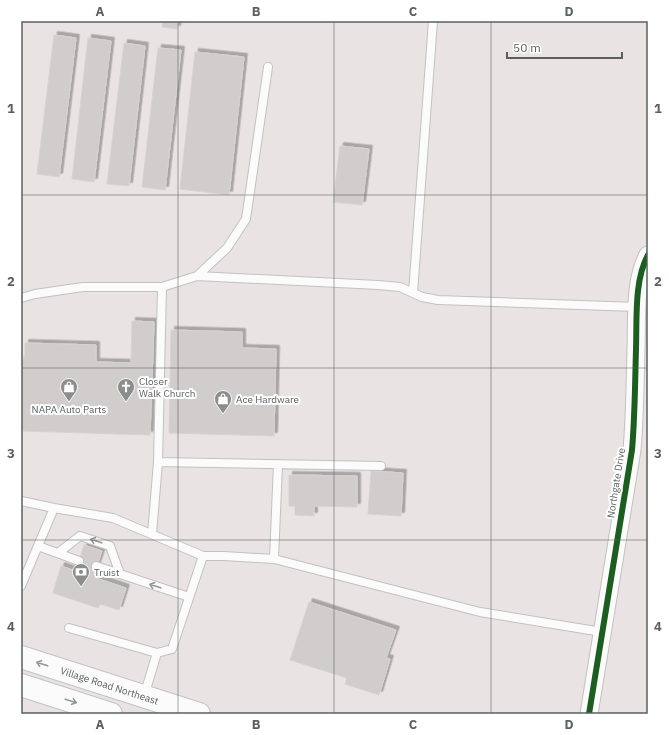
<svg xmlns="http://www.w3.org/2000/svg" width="669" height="735" font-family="'IBM Plex Sans',sans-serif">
  <defs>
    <filter id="shadow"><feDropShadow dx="3.5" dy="-3.5" stdDeviation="0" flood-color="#0004"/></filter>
  </defs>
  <rect width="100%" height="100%" fill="#e9e3e3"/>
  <!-- building -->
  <path fill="#d0cdcc" stroke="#d8d2d2" filter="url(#shadow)" d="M 163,21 L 178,21 L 177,29 L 162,27 Z
    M 54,35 L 76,38 L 59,177 L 37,174 Z
    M 88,38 L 111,41 L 94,182 L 72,179 Z
    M 124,43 L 145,46 L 129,186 L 107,184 Z
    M 158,48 L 181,50 L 165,190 L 142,187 Z
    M 195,52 L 244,57 L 229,195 L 180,189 Z
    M 340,146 L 369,149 L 362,205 L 333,202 Z
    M 132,321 L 154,322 L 150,435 L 21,431 L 21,359 L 25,360 L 25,343 L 96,345 L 96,362 L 131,363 Z
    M 171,330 L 242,332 L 242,348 L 276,349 L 274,436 L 169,433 Z
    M 371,471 L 403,473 L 401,516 L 368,514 Z
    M 289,475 L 357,476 L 357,507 L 314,506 L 314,516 L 295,515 L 295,506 L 289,506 Z
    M 84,545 L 102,551 L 93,577 L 126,588 L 119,610 L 100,604 L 98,608 L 53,593 L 61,566 L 76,571 Z
    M 309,602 L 396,630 L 386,658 L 390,659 L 379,695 L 345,684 L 347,678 L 290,660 Z"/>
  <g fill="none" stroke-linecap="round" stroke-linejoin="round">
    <defs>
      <path id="service" d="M 197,276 L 227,248 L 246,219 L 268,67
        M 413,293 L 433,21
        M 21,298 L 35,294 L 83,287 L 162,287 L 197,276 L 378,285 L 400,287 L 422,297 L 438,300 L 637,307
        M 158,462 L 162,287
        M 21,501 L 54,508
        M 152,534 L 158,462 L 381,466
        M 38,546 L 79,561
        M 58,553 L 80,536 L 110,546 L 120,574
        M 274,559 L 278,464
        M 96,566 L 189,597
        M 21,586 L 54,508 L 113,518 L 203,556 L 224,556 L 274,559 L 480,612 L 602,632
        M 69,628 L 157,653 L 144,696
        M 157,653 L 172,649 L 203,556"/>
      <path id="minor" d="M 589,714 L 632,450 C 635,416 635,382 636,349 C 637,320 634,280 648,255"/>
      <g id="secondary">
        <path id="s1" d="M 21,657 L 199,714"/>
        <path d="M 21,685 L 111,714"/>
      </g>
    </defs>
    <!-- service casing -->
    <use href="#service" stroke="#c1c2c0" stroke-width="10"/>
    <!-- minor casing -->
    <use href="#minor" stroke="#c1c2c0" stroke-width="19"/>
    <!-- secondary casing -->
    <use href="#secondary" stroke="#c3c3c3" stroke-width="24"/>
    <!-- service -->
    <use href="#service" stroke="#fcfbfb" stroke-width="8"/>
    <!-- minor -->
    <use href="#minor" stroke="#fcfbfb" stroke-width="17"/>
    <!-- secondary -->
    <use href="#secondary" stroke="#fcfbfb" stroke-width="22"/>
    <defs>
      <path id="cycleway" d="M 589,714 L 632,450 C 635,416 635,382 636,349 C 637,320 634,280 648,255"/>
    </defs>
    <!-- cycleway casing -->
    <use href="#cycleway" stroke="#fff" stroke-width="8"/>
    <!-- cycleway -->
    <use href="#cycleway" stroke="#1b5e20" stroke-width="6"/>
  </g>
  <!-- one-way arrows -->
  <defs><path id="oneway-shaft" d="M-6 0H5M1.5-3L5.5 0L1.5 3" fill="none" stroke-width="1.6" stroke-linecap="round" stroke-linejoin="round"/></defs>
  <g stroke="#929796">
    <use href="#oneway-shaft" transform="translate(96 541) rotate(-162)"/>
    <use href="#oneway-shaft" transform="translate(155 586) rotate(-162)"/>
    <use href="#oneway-shaft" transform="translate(42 664) rotate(-162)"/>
    <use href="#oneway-shaft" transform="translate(71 701) rotate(18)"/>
  </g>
  <!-- grid -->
  <path fill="none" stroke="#59615f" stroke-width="1" stroke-opacity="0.55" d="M 178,21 L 178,714M 334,21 L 334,714M 491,21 L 491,714M 21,195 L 648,195M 21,368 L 648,368M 21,540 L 648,540"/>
  <!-- icons -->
  <defs>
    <symbol id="shop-pin" viewBox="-11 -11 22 30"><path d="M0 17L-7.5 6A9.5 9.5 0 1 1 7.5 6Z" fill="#8b8e8d" stroke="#fff"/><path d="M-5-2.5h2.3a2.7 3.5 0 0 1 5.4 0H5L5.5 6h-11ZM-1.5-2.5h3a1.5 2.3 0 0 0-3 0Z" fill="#fff"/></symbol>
    <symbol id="church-pin" viewBox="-11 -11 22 30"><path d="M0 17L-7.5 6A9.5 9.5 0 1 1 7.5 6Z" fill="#8b8e8d" stroke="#fff"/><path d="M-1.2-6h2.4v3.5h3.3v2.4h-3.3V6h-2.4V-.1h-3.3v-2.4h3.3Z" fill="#fff"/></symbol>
    <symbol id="bank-pin" viewBox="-11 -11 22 30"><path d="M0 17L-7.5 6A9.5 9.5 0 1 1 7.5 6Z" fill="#8b8e8d" stroke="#fff"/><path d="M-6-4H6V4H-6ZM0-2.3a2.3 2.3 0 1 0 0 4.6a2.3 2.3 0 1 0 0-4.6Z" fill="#fff"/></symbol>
  </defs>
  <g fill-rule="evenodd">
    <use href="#shop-pin" x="59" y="377" width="20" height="27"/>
    <use href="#church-pin" x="116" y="377" width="20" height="27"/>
    <use href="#shop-pin" x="213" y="389" width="20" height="27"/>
    <use href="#bank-pin" x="71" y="562" width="20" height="27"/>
  </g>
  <g text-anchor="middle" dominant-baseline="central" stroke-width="4" stroke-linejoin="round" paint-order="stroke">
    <!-- poi labels -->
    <g font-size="10" fill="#59615f" stroke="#fff" text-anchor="start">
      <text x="139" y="381">Closer<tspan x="139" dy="12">Walk Church</tspan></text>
      <text x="236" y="399">Ace Hardware</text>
      <text x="69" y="409" text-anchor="middle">NAPA Auto Parts</text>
      <text x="94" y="572">Truist</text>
    </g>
    <!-- street labels -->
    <g font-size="10" fill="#59615f" stroke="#fff">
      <text transform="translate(616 483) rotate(-81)">Northgate Drive</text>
      <text stroke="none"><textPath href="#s1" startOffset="93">Village Road Northeast</textPath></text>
    </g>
  </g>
  <!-- border -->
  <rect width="669" height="735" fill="none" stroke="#ffffff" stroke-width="44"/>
  <!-- scale -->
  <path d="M507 52v6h115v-6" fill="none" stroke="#59615f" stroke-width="2"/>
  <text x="513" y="52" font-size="12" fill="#59615f" stroke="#ffffff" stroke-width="3" paint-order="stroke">50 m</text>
  <rect x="22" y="22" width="625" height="691" fill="none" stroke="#59615f" stroke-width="1.5"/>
  <g font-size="13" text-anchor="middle" font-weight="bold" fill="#59615f">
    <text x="100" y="16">A</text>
    <text x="256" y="16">B</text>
    <text x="413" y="16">C</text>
    <text x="569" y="16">D</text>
    <text x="11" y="113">1</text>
    <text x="658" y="113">1</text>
    <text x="11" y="286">2</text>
    <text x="658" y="286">2</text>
    <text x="11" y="458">3</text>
    <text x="658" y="458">3</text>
    <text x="11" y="631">4</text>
    <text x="658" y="631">4</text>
    <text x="100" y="729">A</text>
    <text x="256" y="729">B</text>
    <text x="413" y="729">C</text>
    <text x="569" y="729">D</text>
  </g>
</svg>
